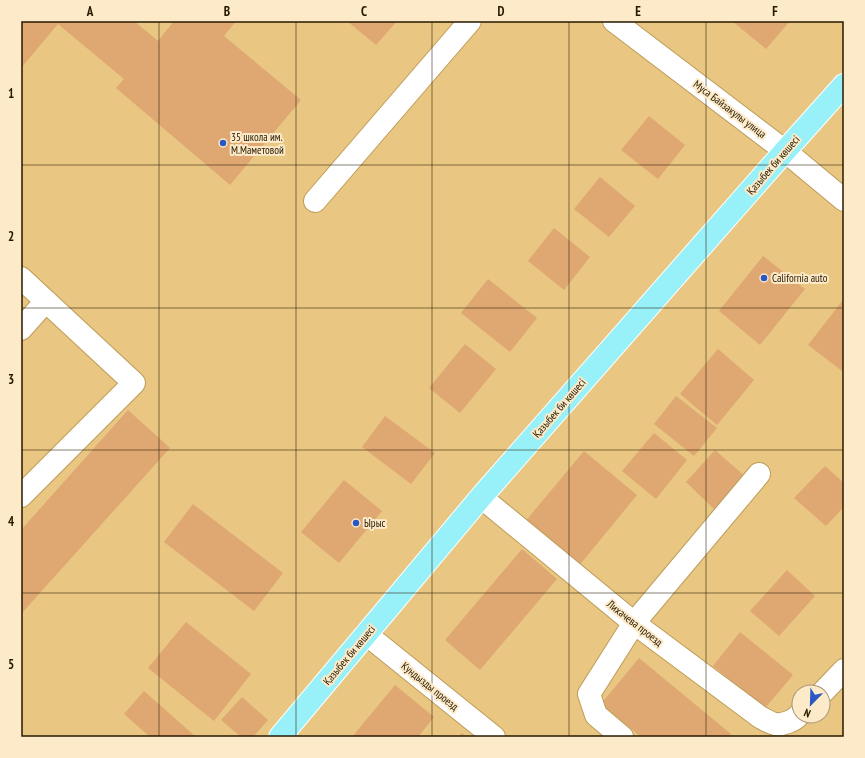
<svg xmlns="http://www.w3.org/2000/svg" width="865" height="758" font-family="'PT Sans Narrow',sans-serif">
  <rect width="100%" height="100%" fill="#e9c682"/>
  <!-- building -->
  <path fill="#dfa772" d="M 21,21 L 134,21 L 158,41 L 174,21 L 236,21 L 224,36 L 301,100 L 230,185 L 116,88 L 124,79 L 58,24 L 21,68 Z
    M 347,21 L 397,21 L 376,45 Z
    M 732,21 L 790,21 L 766,49 Z
    M 649,116 L 685,145 L 658,179 L 621,150 Z
    M 600,177 L 635,206 L 609,237 L 574,209 Z
    M 554,228 L 590,257 L 564,290 L 528,261 Z
    M 763,256 L 805,289 L 760,345 L 719,311 Z
    M 488,279 L 537,318 L 510,352 L 461,313 Z
    M 843,300 L 844,301 L 844,368 L 842,371 L 808,345 Z
    M 465,344 L 496,369 L 460,413 L 429,388 Z
    M 718,349 L 754,380 L 717,425 L 680,394 Z
    M 676,396 L 717,428 L 694,456 L 654,424 Z
    M 128,410 L 170,448 L 21,614 L 21,530 Z
    M 385,416 L 435,453 L 411,484 L 362,447 Z
    M 654,433 L 687,460 L 656,499 L 622,471 Z
    M 715,450 L 747,478 L 716,511 L 686,482 Z
    M 584,451 L 637,495 L 578,567 L 524,523 Z
    M 825,466 L 844,483 L 844,507 L 826,526 L 794,498 Z
    M 344,480 L 382,511 L 339,563 L 301,532 Z
    M 193,504 L 283,573 L 254,611 L 164,542 Z
    M 522,549 L 557,579 L 480,670 L 445,640 Z
    M 787,570 L 815,596 L 779,636 L 750,611 Z
    M 186,622 L 251,674 L 214,721 L 148,668 Z
    M 740,632 L 793,675 L 765,708 L 713,666 Z
    M 639,658 L 731,734 L 729,737 L 641,737 L 601,704 Z
    M 395,685 L 434,717 L 418,737 L 352,737 Z
    M 144,691 L 196,737 L 150,737 L 124,714 Z
    M 242,697 L 268,720 L 253,737 L 241,737 L 221,720 Z
    M 462,733 L 467,737 L 458,737 Z"/>
  <g fill="none" stroke-linecap="round" stroke-linejoin="round">
    <defs>
      <path id="minor" d="M 614,21 L 785,151 L 844,200
        M 315,201 L 470,21
        M 21,278 L 134,383 L 21,496
        M 21,329 L 46,301
        M 481,497 L 634,623 L 760,717 C 764,719 770,723 775,724 C 783,725 794,721 799,715
        M 366,634 L 494,737
        M 823,692 L 844,670
        M 622,737 L 596,715 L 589,694 L 634,623 L 759,474"/>
      <path id="major" d="M 280,737 L 481,497 L 785,151 L 844,85"/>
    </defs>
    <!-- minor casing -->
    <use href="#minor" stroke="#bd9c58" stroke-width="24"/>
    <!-- major casing -->
    <use href="#major" stroke="#fff" stroke-width="24"/>
    <!-- minor -->
    <use href="#minor" stroke="#fff" stroke-width="22"/>
    <!-- major -->
    <use href="#major" stroke="#98f0f8" stroke-width="22"/>
  </g>
  <!-- grid -->
  <path fill="none" stroke="#261900" stroke-width="1" stroke-opacity="0.55" d="M 159,21 L 159,737M 296,21 L 296,737M 432,21 L 432,737M 569,21 L 569,737M 706,21 L 706,737M 21,165 L 844,165M 21,308 L 844,308M 21,450 L 844,450M 21,593 L 844,593"/>
  <!-- markers -->
  <g fill="#2958c6" stroke="#fceac8" stroke-width="1.5">
    <circle cx="223" cy="143" r="4"/>
    <circle cx="764" cy="278" r="4"/>
    <circle cx="356" cy="523" r="4"/>
  </g>
  <g text-anchor="middle" dominant-baseline="central" stroke-width="4" stroke-linejoin="round" paint-order="stroke">
    <!-- street labels -->
    <g font-size="11" fill="#261900" stroke="#fceac8">
      <text transform="translate(730 109) rotate(37)">Муса Байзакулы улица</text>
      <text transform="translate(773 165) rotate(-49)">Қазыбек би көшесі</text>
      <text transform="translate(559 408) rotate(-49)">Қазыбек би көшесі</text>
      <text transform="translate(635 623) rotate(38)">Лихачева проезд</text>
      <text transform="translate(349 655) rotate(-50)">Қазыбек би көшесі</text>
      <text transform="translate(430 686) rotate(39)">Кундызды проезд</text>
    </g>
    <!-- poi labels -->
    <g font-size="11" fill="#261900" stroke="#fceac8" text-anchor="start">
      <text x="231" y="137">35 школа им.<tspan x="231" dy="13">М.Маметовой</tspan></text>
      <text x="772" y="278">California auto</text>
      <text x="364" y="523">Ырыс</text>
    </g>
  </g>
  <!-- border -->
  <rect width="865" height="758" fill="none" stroke="#fceac8" stroke-width="44"/>
  <!-- north arrow -->
  <g transform="translate(811 704) rotate(203)"><circle r="19" fill="#fceac8" stroke="#a69678"/>
  <path d="M0-3L7 15L0 10L-7 15Z" fill="#2958c6"/>
  <text y="-6" font-size="11" font-weight="bold" text-anchor="middle" fill="#261900">N</text>
  </g>
  <rect x="22" y="22" width="821" height="714" fill="none" stroke="#261900" stroke-width="1.5"/>
  <g font-size="13" text-anchor="middle" font-weight="bold" fill="#261900">
    <text x="90" y="16">A</text>
    <text x="227" y="16">B</text>
    <text x="364" y="16">C</text>
    <text x="501" y="16">D</text>
    <text x="638" y="16">E</text>
    <text x="775" y="16">F</text>
    <text x="11" y="98">1</text>
    <text x="11" y="241">2</text>
    <text x="11" y="384">3</text>
    <text x="11" y="526">4</text>
    <text x="11" y="669">5</text>
  </g>
</svg>
